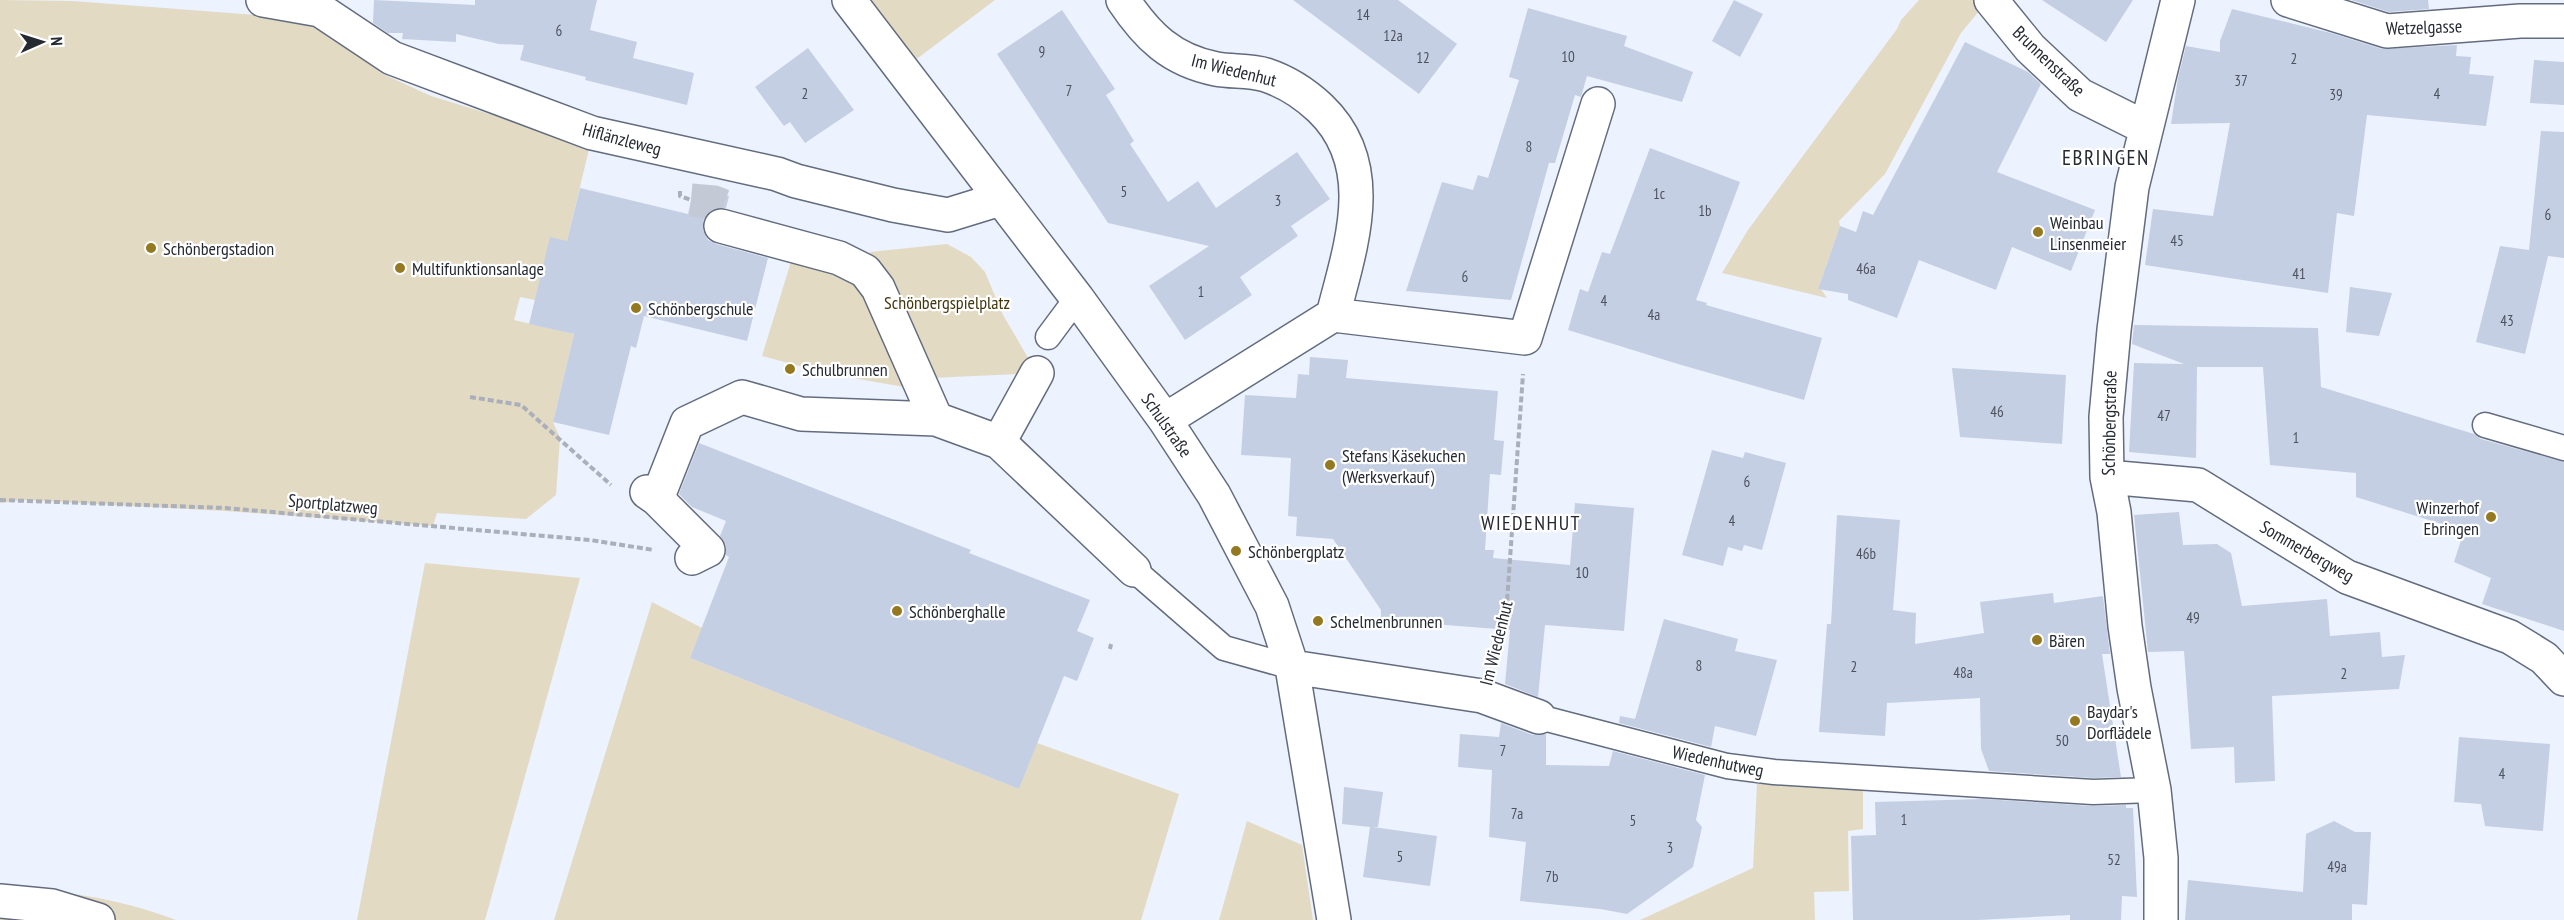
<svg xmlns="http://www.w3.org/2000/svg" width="2564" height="920" font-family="'PT Sans Narrow',sans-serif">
  <rect width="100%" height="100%" fill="#ecf2fe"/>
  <!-- green -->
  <path fill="#e2dac3" d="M 0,0 L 73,1 L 297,18 L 328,33 L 383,74 L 431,96 L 590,145 L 567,241 L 535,300 L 520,297 L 514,320 L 574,334 L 553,422 L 560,438 L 556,495 L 526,519 L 437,513 L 433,526 L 225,511 L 22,500 L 0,503 Z
    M 849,0 L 995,0 L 902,70 Z
    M 1919,0 L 1978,0 L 1984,5 L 1961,33 L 1885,174 L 1839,221 L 1840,226 L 1819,286 L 1827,298 L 1722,273 L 1748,230 L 1897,29 L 1901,20 Z
    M 947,244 L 971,257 L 985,272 L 1003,315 L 1037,373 L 931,378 L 870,252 Z
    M 793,255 L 863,289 L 910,388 L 830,374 L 762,356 Z
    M 425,563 L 580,578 L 485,920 L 357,920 Z
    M 652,602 L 702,628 L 690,658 L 1019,789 L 1037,743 L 1179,794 L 1141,920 L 554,920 Z
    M 1757,784 L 1863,790 L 1863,829 L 1848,831 L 1849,891 L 1814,892 L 1815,920 L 1640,920 L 1753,868 Z
    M 1247,821 L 1302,845 L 1313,920 L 1219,920 Z
    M 0,888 C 62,890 118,898 176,920 L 0,920 Z"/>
  <!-- building -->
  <path fill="#c5cfe3" d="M 374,0 L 475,5 L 475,0 L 597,0 L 590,30 L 637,42 L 633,58 L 694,73 L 687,105 L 585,80 L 586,77 L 520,60 L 524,45 L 499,44 L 456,34 L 456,42 L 402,39 L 403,33 L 388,33 L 373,23 Z
    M 1293,0 L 1398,0 L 1457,44 L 1419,94 Z
    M 1734,0 L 1763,14 L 1740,57 L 1712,41 Z
    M 2042,0 L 2133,0 L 2106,42 Z
    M 2351,0 L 2428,0 L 2429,9 L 2389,12 Z
    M 1528,8 L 1627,36 L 1624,46 L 1693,72 L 1682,102 L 1587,76 L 1581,97 L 1575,95 L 1555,163 L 1549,163 L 1511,300 L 1406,291 L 1442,182 L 1473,190 L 1478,175 L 1488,178 L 1519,80 L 1509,77 Z
    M 2232,9 L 2331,33 L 2382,49 L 2457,45 L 2456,56 L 2471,57 L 2469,74 L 2494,76 L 2486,126 L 2367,115 L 2354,216 L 2337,213 L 2328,293 L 2145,265 L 2153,209 L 2213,216 L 2230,123 L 2171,124 L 2178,78 L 2186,46 L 2220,52 L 2220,41 Z
    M 1062,10 L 1115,89 L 1106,95 L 1134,141 L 1130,144 L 1168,202 L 1198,181 L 1216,208 L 1297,152 L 1330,199 L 1291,226 L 1298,236 L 1240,277 L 1252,295 L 1185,340 L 1149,286 L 1209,246 L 1108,223 L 997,54 Z
    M 1965,42 L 2028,72 L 2041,84 L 1997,172 L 2095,210 L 2071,271 L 2012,247 L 1996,290 L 1919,260 L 1897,318 L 1848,300 L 1848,294 L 1818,289 L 1840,226 L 1856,232 L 1863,211 L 1873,215 Z
    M 808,48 L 854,110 L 805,143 L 790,122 L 784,126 L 755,87 Z
    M 2534,60 L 2564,62 L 2564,105 L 2530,103 Z
    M 2541,131 L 2564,132 L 2564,258 L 2548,256 L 2525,354 L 2476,342 L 2500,246 L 2529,250 Z
    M 1650,148 L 1740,182 L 1696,300 L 1707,303 L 1706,305 L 1822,338 L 1804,400 L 1678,364 L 1568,330 L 1580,289 L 1588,292 L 1602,252 L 1610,254 Z
    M 694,187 L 729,196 L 726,208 L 716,208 L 708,212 L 703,221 L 703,230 L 708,240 L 716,244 L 768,258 L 747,341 L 644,316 L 636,348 L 631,346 L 609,435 L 553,422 L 574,334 L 529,324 L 550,237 L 567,241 L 580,188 L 688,214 Z
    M 2350,287 L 2392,293 L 2379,336 L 2346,332 Z
    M 2134,325 L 2318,328 L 2321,387 L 2474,434 L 2481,439 L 2564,462 L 2564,631 L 2482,604 L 2491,578 L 2454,562 L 2464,531 L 2356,497 L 2356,473 L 2270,465 L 2263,367 L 2197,367 L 2196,458 L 2129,452 L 2134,363 L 2184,364 L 2132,344 Z
    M 1310,357 L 1348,360 L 1346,378 L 1498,391 L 1494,440 L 1504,441 L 1501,475 L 1490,474 L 1485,550 L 1494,550 L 1493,558 L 1570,565 L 1575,503 L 1634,508 L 1624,631 L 1545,625 L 1538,697 L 1505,684 L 1510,630 L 1381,620 L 1381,610 L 1333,539 L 1296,536 L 1297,517 L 1288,516 L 1291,458 L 1241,455 L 1245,395 L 1296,398 L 1298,374 L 1309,375 Z
    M 1952,368 L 2066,375 L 2062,444 L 1960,437 Z
    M 699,443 L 971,550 L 969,553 L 1090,600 L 1077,631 L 1094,638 L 1077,681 L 1064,676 L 1019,789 L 690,658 L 729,557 L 726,555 L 726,545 L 720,536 L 726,521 L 692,507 L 679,494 Z
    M 1712,450 L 1743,458 L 1745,452 L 1786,463 L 1762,550 L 1744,545 L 1742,551 L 1728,547 L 1723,566 L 1682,555 Z
    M 2179,512 L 2183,545 L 2217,544 L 2231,553 L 2242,606 L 2327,599 L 2330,636 L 2380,632 L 2382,657 L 2405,655 L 2399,689 L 2272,696 L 2275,781 L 2235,783 L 2234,747 L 2191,749 L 2184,651 L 2148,652 L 2134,515 Z
    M 1837,515 L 1900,520 L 1893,610 L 1916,613 L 1915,644 L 1984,633 L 1980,602 L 2053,593 L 2054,603 L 2103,596 L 2110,654 L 2102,654 L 2121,777 L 2093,778 L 1989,771 L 1981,749 L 1980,698 L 1887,703 L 1885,736 L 1819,732 L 1827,624 L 1831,624 Z
    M 1664,619 L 1738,639 L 1735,651 L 1777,660 L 1756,736 L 1715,726 L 1711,747 L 1619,723 L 1620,716 L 1635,719 Z
    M 1501,723 L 1533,735 L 1546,734 L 1546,765 L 1609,766 L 1613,751 L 1705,775 L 1696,820 L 1702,827 L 1693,867 L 1627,914 L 1600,909 L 1520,901 L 1526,842 L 1489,837 L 1492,770 L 1458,767 L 1460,734 L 1499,737 Z
    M 2459,737 L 2550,744 L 2543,831 L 2485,826 L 2481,804 L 2454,802 Z
    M 1344,787 L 1383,792 L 1378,827 L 1373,827 L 1437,836 L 1430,886 L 1363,877 L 1370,827 L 1342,824 Z
    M 1984,799 L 2092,806 L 2126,805 L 2126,808 L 2133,808 L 2137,897 L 2122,896 L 2121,920 L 2070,920 L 2070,915 L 1978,920 L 1853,920 L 1851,836 L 1876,835 L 1875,802 Z
    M 2334,821 L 2355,832 L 2371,832 L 2367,905 L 2352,904 L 2352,920 L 2185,920 L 2188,880 L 2303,892 L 2306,834 Z"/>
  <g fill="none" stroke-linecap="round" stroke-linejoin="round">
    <!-- pedestrian-tunnel -->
    <path stroke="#c4cad5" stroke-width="33" stroke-dasharray="33 16" stroke-linecap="butt" d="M 691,200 L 714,202 L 727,207"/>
    <defs>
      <path id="service" d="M 1048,337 L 1077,298
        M 2485,425 L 2564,448
        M 1134,570 L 1224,648 L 1292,667
        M 1539,717 L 1727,766 L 1774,772 L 2093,792 L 2154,790"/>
      <path id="pedestrian" d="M 721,226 L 839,258 L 865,271 L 878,288 L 936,419
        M 999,442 L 1134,570
        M 647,492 L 657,499 L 687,423 L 742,397 L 801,414 L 936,419 L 999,442 L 1037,373
        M 657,499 L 708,550 L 692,558"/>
      <path id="minor" d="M 263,0 L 320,10 L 392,58 L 592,133 L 777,174 L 796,181 L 893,205 L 948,215 L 1000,199
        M 849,0 L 1077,298 L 1165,420 L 1214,495 L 1272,606 L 1292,667 L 1334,920
        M 1123,0 C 1147,36 1171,60 1216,69 C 1232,72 1250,70 1266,75 C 1287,82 1304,93 1320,108 C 1380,165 1351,245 1333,315
        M 1991,0 L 2030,48 L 2080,95 L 2146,128
        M 2288,0 L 2387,31 L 2520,21 L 2564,21
        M 1165,420 L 1333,315 L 1525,338 L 1598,104
        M 2107,477 L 2198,485 L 2347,577 L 2510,637 L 2544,658 L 2564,679
        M 1292,667 L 1482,696 L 1539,717
        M 0,901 L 52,906 L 98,920
        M 2161,920 L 2161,858 L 2154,790 L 2134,688 L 2125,626 L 2114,512 L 2107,477 L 2106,417 L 2114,330 L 2132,187 L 2178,0"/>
    </defs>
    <!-- service casing -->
    <use href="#service" stroke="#636c7e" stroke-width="27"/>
    <!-- pedestrian casing -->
    <use href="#pedestrian" stroke="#636c7e" stroke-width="36"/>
    <!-- minor casing -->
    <use href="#minor" stroke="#636c7e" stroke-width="36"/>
    <!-- path -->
    <path stroke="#aaafba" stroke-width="4" stroke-dasharray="6 3" stroke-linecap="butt" d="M 680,191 L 680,196 L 691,200
      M 470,397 L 521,405 L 611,485
      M 0,500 L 226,508 L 590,540 L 654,550
      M 1110,649 L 1111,644
      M 1492,661 L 1507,602 L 1523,374"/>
    <!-- service -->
    <use href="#service" stroke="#fff" stroke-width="24"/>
    <!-- pedestrian -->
    <use href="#pedestrian" stroke="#fff" stroke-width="33"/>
    <!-- minor -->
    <use href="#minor" stroke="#fff" stroke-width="33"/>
  </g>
  <!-- markers -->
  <g fill="#947921" stroke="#fff" stroke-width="2">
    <circle cx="2038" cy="232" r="6"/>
    <circle cx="151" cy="248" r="6"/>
    <circle cx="400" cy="268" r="6"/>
    <circle cx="636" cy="308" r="6"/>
    <circle cx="790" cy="369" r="6"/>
    <circle cx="1330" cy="465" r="6"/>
    <circle cx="2491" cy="517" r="6"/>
    <circle cx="1236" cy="551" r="6"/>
    <circle cx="897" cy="611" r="6"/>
    <circle cx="1318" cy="621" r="6"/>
    <circle cx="2037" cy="640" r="6"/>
    <circle cx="2075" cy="721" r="6"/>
  </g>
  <g text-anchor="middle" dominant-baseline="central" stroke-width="4.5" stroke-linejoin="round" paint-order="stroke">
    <!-- number labels -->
    <g font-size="15" fill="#4d525e">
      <text x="1363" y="14">14</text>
      <text x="559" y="30">6</text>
      <text x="1393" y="35">12a</text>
      <text x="1042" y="51">9</text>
      <text x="1568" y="56">10</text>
      <text x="1423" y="57">12</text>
      <text x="2294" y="58">2</text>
      <text x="2241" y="80">37</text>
      <text x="1069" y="90">7</text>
      <text x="805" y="93">2</text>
      <text x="2437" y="93">4</text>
      <text x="2336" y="94">39</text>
      <text x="1529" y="146">8</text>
      <text x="1124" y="191">5</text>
      <text x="1659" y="193">1c</text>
      <text x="1278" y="200">3</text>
      <text x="1705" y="210">1b</text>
      <text x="2548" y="214">6</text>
      <text x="2177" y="240">45</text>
      <text x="1866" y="268">46a</text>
      <text x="2299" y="273">41</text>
      <text x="1465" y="276">6</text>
      <text x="1201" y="291">1</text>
      <text x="1604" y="300">4</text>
      <text x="1654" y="314">4a</text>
      <text x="2507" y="320">43</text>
      <text x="1997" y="411">46</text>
      <text x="2164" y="415">47</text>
      <text x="2296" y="437">1</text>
      <text x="1747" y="481">6</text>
      <text x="1732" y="520">4</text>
      <text x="1866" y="553">46b</text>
      <text x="1582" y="572">10</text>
      <text x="2193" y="617">49</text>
      <text x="1699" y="665">8</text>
      <text x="1854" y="666">2</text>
      <text x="1963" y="672">48a</text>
      <text x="2344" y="673">2</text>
      <text x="2062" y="740">50</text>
      <text x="1503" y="750">7</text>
      <text x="2502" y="773">4</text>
      <text x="1517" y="813">7a</text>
      <text x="1904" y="819">1</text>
      <text x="1633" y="820">5</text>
      <text x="1670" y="847">3</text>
      <text x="1400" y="856">5</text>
      <text x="2114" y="859">52</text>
      <text x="2337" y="866">49a</text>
      <text x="1552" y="876">7b</text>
    </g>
    <!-- street labels -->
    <g font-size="18" fill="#252931" stroke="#fff">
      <text transform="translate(2424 27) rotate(-2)">Wetzelgasse</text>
      <text transform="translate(2049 61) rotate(44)">Brunnenstraße</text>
      <text transform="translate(1234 70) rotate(14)">Im Wiedenhut</text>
      <text transform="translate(622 139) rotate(15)">Hiflänzleweg</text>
      <text transform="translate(2109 423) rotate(-89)">Schönbergstraße</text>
      <text transform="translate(1167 425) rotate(55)">Schulstraße</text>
      <text transform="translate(333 504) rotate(5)">Sportplatzweg</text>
      <text transform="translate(2307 551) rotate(30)">Sommerbergweg</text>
      <text transform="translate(1496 643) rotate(-76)">Im Wiedenhut</text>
      <text transform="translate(1718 761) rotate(12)">Wiedenhutweg</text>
    </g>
    <!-- poi labels -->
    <g font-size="18" fill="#252931" stroke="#fff" text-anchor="start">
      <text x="2050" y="222">Weinbau<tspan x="2050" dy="21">Linsenmeier</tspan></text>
      <text x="163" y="248">Schönbergstadion</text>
      <text x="412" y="268">Multifunktionsanlage</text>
      <text x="648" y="308">Schönbergschule</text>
      <text x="802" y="369">Schulbrunnen</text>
      <text x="1342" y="455">Stefans Käsekuchen<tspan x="1342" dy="21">(Werksverkauf)</tspan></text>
      <text x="2479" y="507" text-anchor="end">Winzerhof<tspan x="2479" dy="21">Ebringen</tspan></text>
      <text x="1248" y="551">Schönbergplatz</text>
      <text x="909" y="611">Schönberghalle</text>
      <text x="1330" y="621">Schelmenbrunnen</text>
      <text x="2049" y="640">Bären</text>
      <text x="2087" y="711">Baydar's<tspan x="2087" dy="21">Dorflädele</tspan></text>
    </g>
    <!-- park labels -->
    <g font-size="18" fill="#43370f" stroke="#fff">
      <text x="947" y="302">Schönbergspielplatz</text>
    </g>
    <!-- neighbourhood labels -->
    <g font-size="20" letter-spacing="1.5" fill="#252931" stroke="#fff">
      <text x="1531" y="523">WIEDENHUT</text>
    </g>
    <!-- quarter labels -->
    <g font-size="21" letter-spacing="1.5" fill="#252931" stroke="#fff">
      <text x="2106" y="157">EBRINGEN</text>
    </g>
  </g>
  <!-- north arrow -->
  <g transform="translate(42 42) rotate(87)" stroke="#ffffff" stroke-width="4.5" paint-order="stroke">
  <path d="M0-4.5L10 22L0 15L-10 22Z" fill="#252931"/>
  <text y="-9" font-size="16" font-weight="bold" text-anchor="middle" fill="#252931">N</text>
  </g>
</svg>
